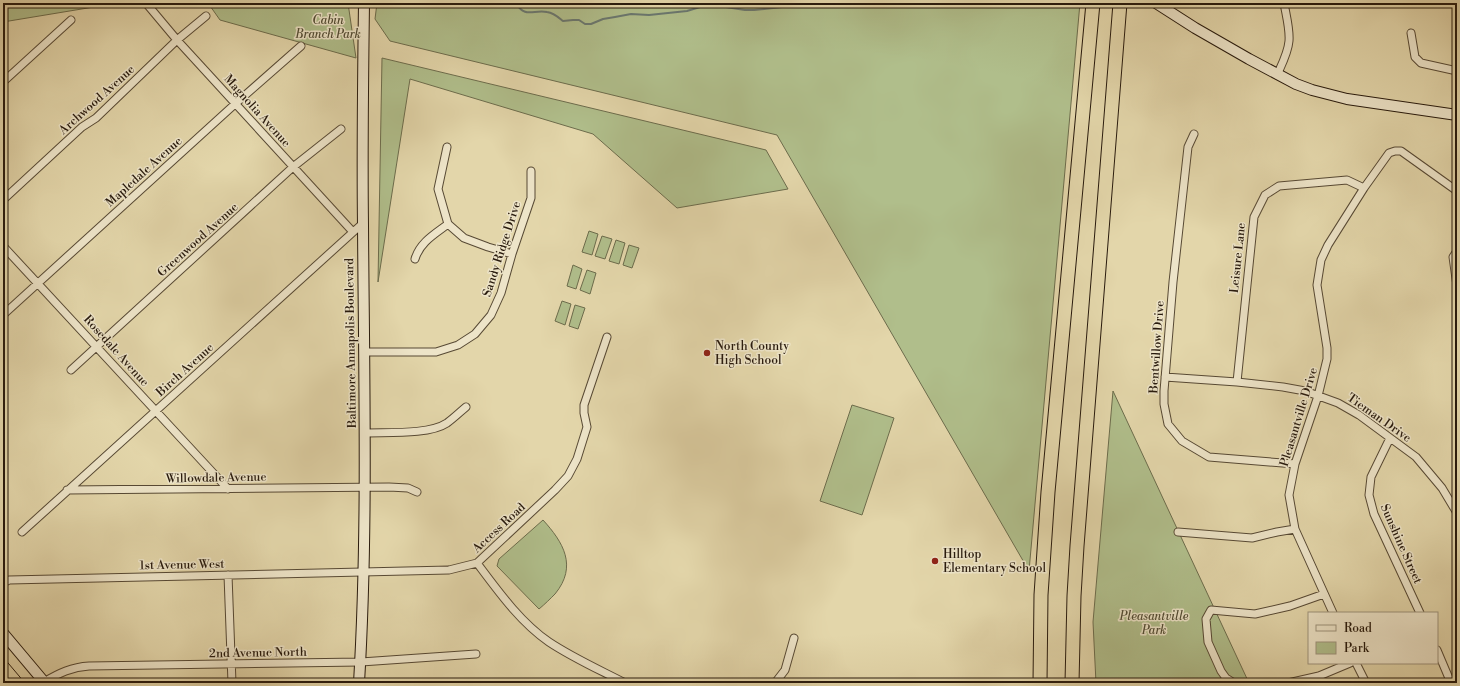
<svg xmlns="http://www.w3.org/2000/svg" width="1460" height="686" font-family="'Libre Bodoni',serif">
  <rect width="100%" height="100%" fill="#e3d6aa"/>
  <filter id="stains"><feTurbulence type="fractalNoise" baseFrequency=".005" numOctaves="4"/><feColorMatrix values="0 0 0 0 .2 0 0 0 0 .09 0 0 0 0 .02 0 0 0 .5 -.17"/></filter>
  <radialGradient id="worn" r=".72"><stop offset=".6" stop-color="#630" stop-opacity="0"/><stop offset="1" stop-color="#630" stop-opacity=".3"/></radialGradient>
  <!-- green -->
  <path fill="#b0be8b" stroke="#6c6c4c" d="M 3,3 L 118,3 L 3,22 Z
    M 208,3 L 348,3 L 356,58 L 220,20 Z
    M 377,3 L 1080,3 L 1029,571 L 777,135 L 390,41 L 375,19 Z
    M 382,58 L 766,150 L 788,189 L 677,208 L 593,134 L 410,79 L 378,282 Z
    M 589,231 L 598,234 L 592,255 L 582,252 Z
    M 602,236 L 612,239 L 605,259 L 595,256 Z
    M 616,240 L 625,243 L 619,264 L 609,261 Z
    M 629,245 L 639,248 L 632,268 L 623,265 Z
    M 573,265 L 582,269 L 576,289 L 567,286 Z
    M 587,270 L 596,273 L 590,294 L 580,290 Z
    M 562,301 L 571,304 L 565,325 L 555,321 Z
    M 575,305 L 585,308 L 578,329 L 569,326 Z
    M 1113,391 L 1249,683 L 1096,683 L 1093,622 Z
    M 852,405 L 894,418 L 862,515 L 820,501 Z
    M 543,520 C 563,542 578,566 555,594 C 550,599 545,604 539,609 L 497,566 L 499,559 Z"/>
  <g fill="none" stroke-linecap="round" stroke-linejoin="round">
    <!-- stream -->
    <path stroke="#6b7870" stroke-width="2" d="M 516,3 C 525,19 534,9 547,12 C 554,13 558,17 563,21 L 573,20 L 579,20 L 585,24 L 591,24 L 603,19 L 615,17 L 631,14 L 649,15 L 687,11 L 700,7 L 713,5 L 745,10 L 754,10 L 782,7 L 829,6 L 849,3"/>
    <defs>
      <path id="street" d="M 146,3 L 177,40 L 353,232
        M 1411,33 L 1415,57 L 1421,63 L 1457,71
        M 1277,75 C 1282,64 1288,53 1289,41 C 1290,29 1286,15 1284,3
        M 3,82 L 71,20
        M 1194,134 L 1188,147 L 1173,282 L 1164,391 L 1164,404 L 1168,424 L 1182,441 L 1209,457 L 1295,464
        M 447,147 L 438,189 L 448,224 L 464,238 L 488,247 L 512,254
        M 3,200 L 82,127 L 96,118 L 177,40 L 206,16
        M 3,246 L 228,489
        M 1457,251 L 1453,257 L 1457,286
        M 415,259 C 420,242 435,234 448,224
        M 3,315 L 235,104 L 301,46
        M 607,337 L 584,405 L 584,413 L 587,427 L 577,459 L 568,476 L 555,490 L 477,563 C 498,591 520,622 549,642 C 573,658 600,670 625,683
        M 365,352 L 436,352 L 458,345 L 475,334 L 491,315 L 501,293 L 512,254 L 531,198 L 531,171
        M 71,370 L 293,167 L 341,129
        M 1165,377 L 1237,382 L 1283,387 L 1305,391 L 1338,403 L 1359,415 L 1416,457 L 1442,488 L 1457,513
        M 1237,382 L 1254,217 L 1265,195 L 1279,186 L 1347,180 L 1364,188
        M 365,433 C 387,432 429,435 447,423 C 454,418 460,412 466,407
        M 1390,438 L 1371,477 L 1369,495 L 1374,514 L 1420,613
        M 67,490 L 389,487 L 408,488 L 417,492
        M 22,532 L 362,224
        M 1178,532 L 1252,538 L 1277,532 L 1295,529
        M 228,575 L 232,683
        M 3,583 L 9,580 L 449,570 L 477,563
        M 1333,613 L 1295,529 L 1289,495 L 1295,464 L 1318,396 L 1327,359 L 1327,348 L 1317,285 L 1321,260 L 1328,245 L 1364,188 L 1389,153 L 1395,151 L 1401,151 L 1457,191
        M 1437,650 L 1451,683
        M 1356,663 L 1366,683
        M 44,682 C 59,673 72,667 89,666 L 361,662 L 476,654
        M 775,683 L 785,670 L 794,638
        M 1234,683 L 1226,678 L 1221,671 L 1208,642 L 1206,619 L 1211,610 L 1255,614 L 1290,606 L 1324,594
        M 1288,683 L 1319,676 L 1350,663"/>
      <path id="secondary" d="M 1156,3 L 1195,28 L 1249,59 L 1296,84 L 1312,90 L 1347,99 L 1457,115
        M 3,633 L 45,683
        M 359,683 C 368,531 364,378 363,225 C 362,151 363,77 364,3"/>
      <path id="highway" d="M 1040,683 L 1041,595 L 1048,492 L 1093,3
        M 1072,683 L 1074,596 L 1077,546 L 1120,3"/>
    </defs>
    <!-- street casing -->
    <use href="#street" stroke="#574934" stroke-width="9"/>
    <!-- secondary casing -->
    <use href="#secondary" stroke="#281a0d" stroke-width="12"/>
    <!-- highway casing -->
    <use href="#highway" stroke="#281a0d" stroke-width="15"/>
    <!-- street -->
    <use href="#street" stroke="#ede4c8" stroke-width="7"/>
    <!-- secondary -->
    <use href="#secondary" stroke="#ede4c8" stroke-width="10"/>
    <!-- highway -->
    <use href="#highway" stroke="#e3d6aa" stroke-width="13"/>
    <!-- tram -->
    <path stroke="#281a0d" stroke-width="1" d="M 3,657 L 25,683"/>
  </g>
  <!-- markers -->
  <g fill="#8f2418" stroke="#ede4c8" stroke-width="1.5">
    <circle cx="707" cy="353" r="4"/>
    <circle cx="935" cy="561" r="4"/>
  </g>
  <g text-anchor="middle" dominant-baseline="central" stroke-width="3" stroke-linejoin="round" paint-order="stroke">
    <!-- park labels -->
    <g font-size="12" font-style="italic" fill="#514b33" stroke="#ede4c8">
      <text x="328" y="20">Cabin<tspan x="328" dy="14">Branch Park</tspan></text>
      <text x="1154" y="616">Pleasantville<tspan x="1154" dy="14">Park</tspan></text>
    </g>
    <!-- street labels -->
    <g font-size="12" fill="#281a0d" stroke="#ede4c8">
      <text transform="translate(97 100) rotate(-42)">Archwood Avenue</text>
      <text transform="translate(257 111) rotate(48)">Magnolia Avenue</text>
      <text transform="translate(144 172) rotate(-42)">Mapledale Avenue</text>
      <text transform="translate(198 240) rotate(-42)">Greenwood Avenue</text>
      <text transform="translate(502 249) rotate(-72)">Sandy Ridge Drive</text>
      <text transform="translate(1238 258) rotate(-84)">Leisure Lane</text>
      <text transform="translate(351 343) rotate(-91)">Baltimore Annapolis Boulevard</text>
      <text transform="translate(1157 347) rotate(-86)">Bentwillow Drive</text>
      <text transform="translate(116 351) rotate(48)">Rosedale Avenue</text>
      <text transform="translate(185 370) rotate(-42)">Birch Avenue</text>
      <text transform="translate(1299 417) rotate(-73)">Pleasantville Drive</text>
      <text transform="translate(1379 418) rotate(35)">Tieman Drive</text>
      <text transform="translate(216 478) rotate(-1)">Willowdale Avenue</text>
      <text transform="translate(499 528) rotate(-43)">Access Road</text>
      <text transform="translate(1401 544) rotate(66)">Sunshine Street</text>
      <text transform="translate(182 565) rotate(-1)">1st Avenue West</text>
      <text transform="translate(258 653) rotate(-1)">2nd Avenue North</text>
    </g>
    <!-- poi labels -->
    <g font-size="12" fill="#281a0d" stroke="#ede4c8" text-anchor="start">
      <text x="715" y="346">North County<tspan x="715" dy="14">High School</tspan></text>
      <text x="943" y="554">Hilltop<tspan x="943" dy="14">Elementary School</tspan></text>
    </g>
  </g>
  <!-- margin -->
  <rect width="1460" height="686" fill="none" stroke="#e3d6aa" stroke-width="16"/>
  <rect x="4" y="4" width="1452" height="678" fill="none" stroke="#281a0d" stroke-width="2"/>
  <rect x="8" y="8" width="1444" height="670" fill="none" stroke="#281a0d"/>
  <!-- legend -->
  <rect x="1308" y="612" width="130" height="52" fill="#ede4c8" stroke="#9e937d"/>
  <rect x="1316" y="625" width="20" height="6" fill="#ede4c8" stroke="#9e937d"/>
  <text x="1344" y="632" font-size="12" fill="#281a0d">Road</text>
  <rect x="1316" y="642" width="20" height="12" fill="#b0be8b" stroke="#9e937d"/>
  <text x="1344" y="652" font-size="12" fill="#281a0d">Park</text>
  <rect width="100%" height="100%" filter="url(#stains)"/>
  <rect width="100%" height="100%" fill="url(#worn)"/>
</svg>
